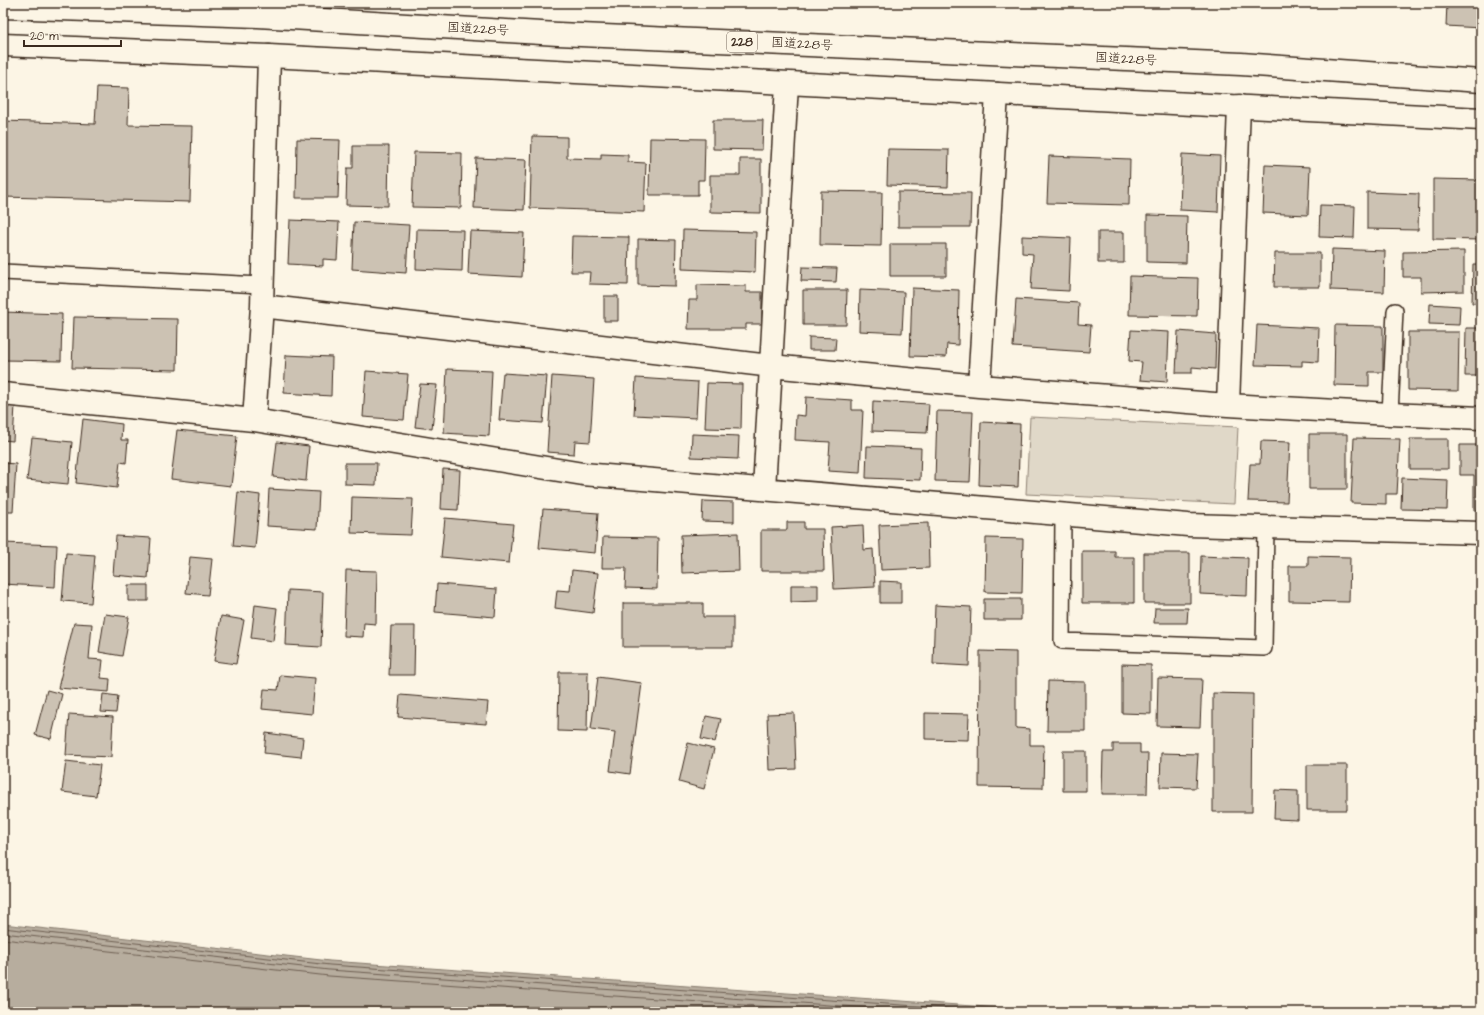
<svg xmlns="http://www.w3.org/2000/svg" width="1484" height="1015" font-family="'Architects Daughter','Klee One',sans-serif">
  <rect width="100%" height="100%" fill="#fcf5e5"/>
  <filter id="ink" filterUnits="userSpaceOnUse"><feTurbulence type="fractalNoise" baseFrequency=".025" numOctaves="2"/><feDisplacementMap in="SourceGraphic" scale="8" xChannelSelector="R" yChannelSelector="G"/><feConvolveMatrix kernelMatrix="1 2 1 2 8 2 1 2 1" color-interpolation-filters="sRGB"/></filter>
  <g filter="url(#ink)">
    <!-- green -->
    <path fill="#e0d8c8" stroke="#8e8173" d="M 1030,417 L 1238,427 L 1234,504 L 1026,494 Z"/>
    <!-- water -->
    <path fill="#b7ad9e" stroke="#85796b" d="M 3,924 L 330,961 L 1058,1012 L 3,1012 Z"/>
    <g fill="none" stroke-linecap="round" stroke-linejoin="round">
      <!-- shore -->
      <path stroke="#6d5e51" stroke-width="1" d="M 3,928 L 330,965 L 1001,1012
        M 3,933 L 329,970 L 929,1012
        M 3,939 L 329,976 L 843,1012"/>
    </g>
    <!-- building -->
    <path fill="#ccc2b3" stroke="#3b2a1e" d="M 1447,3 L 1481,3 L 1481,28 L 1446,26 Z
      M 97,87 L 129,88 L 128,125 L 192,126 L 190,202 L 3,197 L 3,121 L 95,124 Z
      M 713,120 L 763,120 L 762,150 L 713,149 Z
      M 532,136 L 567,137 L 567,158 L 601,159 L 601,154 L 628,155 L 628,162 L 646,163 L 644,212 L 530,208 Z
      M 650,138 L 705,139 L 704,180 L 698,180 L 698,195 L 649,195 Z
      M 297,139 L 340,140 L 338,198 L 296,198 Z
      M 353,146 L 389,146 L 388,206 L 346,205 L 347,168 L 353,168 Z
      M 888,149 L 949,150 L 948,187 L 887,185 Z
      M 414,152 L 462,153 L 461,208 L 412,207 Z
      M 1182,154 L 1220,156 L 1218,212 L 1180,210 Z
      M 1049,156 L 1130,159 L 1129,205 L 1047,203 Z
      M 476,158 L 526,160 L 524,210 L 474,208 Z
      M 740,159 L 761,159 L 761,213 L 710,212 L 710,175 L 740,175 Z
      M 1265,165 L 1310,167 L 1308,215 L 1263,213 Z
      M 1433,179 L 1481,180 L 1481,240 L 1433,239 Z
      M 821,191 L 882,192 L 881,246 L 820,245 Z
      M 898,192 L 971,193 L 970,227 L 898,227 Z
      M 1367,192 L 1419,194 L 1418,230 L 1367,229 Z
      M 1320,205 L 1355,206 L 1354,238 L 1319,237 Z
      M 1147,215 L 1187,216 L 1186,263 L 1147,262 Z
      M 290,220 L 339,222 L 337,260 L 323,259 L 323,266 L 288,264 Z
      M 354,222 L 409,225 L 406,273 L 352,269 Z
      M 417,229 L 463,230 L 462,271 L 416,269 Z
      M 683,230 L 756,232 L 755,272 L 682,269 Z
      M 470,231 L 524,233 L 522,277 L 468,274 Z
      M 1098,232 L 1124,232 L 1124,263 L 1098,263 Z
      M 572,236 L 629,237 L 628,285 L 589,284 L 590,272 L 571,272 Z
      M 1022,236 L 1071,238 L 1069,291 L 1031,289 L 1033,254 L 1022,253 Z
      M 638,239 L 676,240 L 675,286 L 638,285 Z
      M 890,244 L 946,244 L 946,276 L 890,276 Z
      M 1332,249 L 1385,251 L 1384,292 L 1331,290 Z
      M 1464,251 L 1464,291 L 1421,292 L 1421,277 L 1403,277 L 1403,252 Z
      M 1275,253 L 1320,253 L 1320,287 L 1274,287 Z
      M 1473,264 L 1481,264 L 1481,303 L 1472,303 Z
      M 802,267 L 837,268 L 836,282 L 801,281 Z
      M 1130,276 L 1198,278 L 1197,316 L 1129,315 Z
      M 697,285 L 746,286 L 746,292 L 762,292 L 762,324 L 746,324 L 746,329 L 688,329 L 689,300 L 697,300 Z
      M 912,288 L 959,290 L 958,345 L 947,344 L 946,357 L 910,356 Z
      M 803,290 L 847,290 L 846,325 L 803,325 Z
      M 860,290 L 904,292 L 902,333 L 859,331 Z
      M 604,296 L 618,296 L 618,321 L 604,321 Z
      M 1016,299 L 1079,303 L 1078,324 L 1091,325 L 1089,352 L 1013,347 Z
      M 1430,304 L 1460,306 L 1459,325 L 1429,324 Z
      M 3,312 L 62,314 L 61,361 L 3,360 Z
      M 74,317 L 178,319 L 177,370 L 72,368 Z
      M 1257,325 L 1319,328 L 1318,362 L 1302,361 L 1302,366 L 1255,365 Z
      M 1335,325 L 1383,326 L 1383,372 L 1369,372 L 1369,386 L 1334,385 Z
      M 1466,328 L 1481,328 L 1481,376 L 1465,376 Z
      M 1131,330 L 1169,332 L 1167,382 L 1140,380 L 1142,362 L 1129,361 Z
      M 1178,331 L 1216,334 L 1215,369 L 1192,367 L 1192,373 L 1176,373 Z
      M 1408,332 L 1459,332 L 1458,391 L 1408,390 Z
      M 809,337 L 836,338 L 835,350 L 809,350 Z
      M 286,355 L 332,357 L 331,396 L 284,393 Z
      M 447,369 L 492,371 L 489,436 L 444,433 Z
      M 366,371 L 408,374 L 404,420 L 363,417 Z
      M 503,373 L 547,376 L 543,423 L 499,420 Z
      M 552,376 L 594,379 L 590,442 L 575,441 L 574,454 L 547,452 Z
      M 636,378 L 698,382 L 696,418 L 634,415 Z
      M 707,383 L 742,384 L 741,429 L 705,428 Z
      M 420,384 L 437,385 L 432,429 L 415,427 Z
      M 806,397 L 852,400 L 852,410 L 863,410 L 860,473 L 828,471 L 830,442 L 795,440 L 796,415 L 805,416 Z
      M 873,401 L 929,404 L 927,433 L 872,431 Z
      M 3,405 L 15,405 L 13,441 L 3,440 Z
      M 937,411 L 973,412 L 970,482 L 935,481 Z
      M 83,419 L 122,424 L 121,440 L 128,440 L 126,463 L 120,462 L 117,488 L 76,483 Z
      M 981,422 L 1020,424 L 1018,487 L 979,485 Z
      M 177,430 L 237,436 L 231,486 L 171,479 Z
      M 692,434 L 739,436 L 738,459 L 691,457 Z
      M 1309,434 L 1347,434 L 1347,489 L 1309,489 Z
      M 32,438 L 72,442 L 68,484 L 27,480 Z
      M 1354,438 L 1400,439 L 1397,494 L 1386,494 L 1386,504 L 1351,503 Z
      M 1410,439 L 1448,439 L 1448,469 L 1410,469 Z
      M 1261,441 L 1290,442 L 1287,502 L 1248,501 L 1250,464 L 1260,464 Z
      M 277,442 L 309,446 L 306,481 L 273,477 Z
      M 1460,445 L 1481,445 L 1481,510 L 1474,510 L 1474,475 L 1460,475 Z
      M 867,446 L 921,448 L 920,480 L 866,478 Z
      M 3,463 L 16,464 L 13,512 L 3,512 Z
      M 345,463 L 377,463 L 376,485 L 345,484 Z
      M 443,469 L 460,470 L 458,510 L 441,509 Z
      M 1402,478 L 1448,480 L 1447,510 L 1401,509 Z
      M 269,489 L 319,492 L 317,529 L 267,526 Z
      M 238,492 L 260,495 L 255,548 L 233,546 Z
      M 352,497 L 413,499 L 411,535 L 351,533 Z
      M 703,501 L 734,502 L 734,522 L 702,521 Z
      M 543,509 L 598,513 L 595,553 L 539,548 Z
      M 445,518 L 513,524 L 509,563 L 441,557 Z
      M 787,522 L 804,522 L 804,529 L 823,529 L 824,571 L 761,571 L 761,530 L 787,530 Z
      M 928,523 L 929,568 L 881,570 L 879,525 Z
      M 863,525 L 864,550 L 873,549 L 875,587 L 834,589 L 831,527 Z
      M 738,533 L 739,571 L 682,573 L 681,535 Z
      M 116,536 L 151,538 L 148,578 L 113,575 Z
      M 603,537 L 658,538 L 657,589 L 625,588 L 626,568 L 602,568 Z
      M 986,538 L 1023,539 L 1022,593 L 985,592 Z
      M 3,543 L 57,545 L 55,587 L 3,584 Z
      M 1082,551 L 1115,551 L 1115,557 L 1134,557 L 1134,603 L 1082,603 Z
      M 66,553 L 95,555 L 91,603 L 62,601 Z
      M 1144,553 L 1190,553 L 1190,603 L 1144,603 Z
      M 1201,556 L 1248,558 L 1247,596 L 1200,594 Z
      M 1308,556 L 1350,557 L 1349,602 L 1289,601 L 1289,566 L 1308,566 Z
      M 190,557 L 212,559 L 208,595 L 186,593 Z
      M 346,570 L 377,571 L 376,624 L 364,623 L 363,637 L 344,636 Z
      M 572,570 L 598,573 L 593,613 L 555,608 L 557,590 L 570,591 Z
      M 880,581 L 901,582 L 901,603 L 880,603 Z
      M 437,584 L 497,589 L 495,617 L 435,612 Z
      M 128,585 L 148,585 L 148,601 L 128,601 Z
      M 791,585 L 818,585 L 818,601 L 791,602 Z
      M 288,590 L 323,592 L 321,647 L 286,645 Z
      M 984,599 L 1021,599 L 1021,620 L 984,620 Z
      M 623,603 L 703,603 L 703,617 L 733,617 L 733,647 L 623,647 Z
      M 255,605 L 277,608 L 273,641 L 251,638 Z
      M 935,605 L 971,607 L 969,666 L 933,664 Z
      M 1155,608 L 1188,608 L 1187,623 L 1154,623 Z
      M 105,614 L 129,617 L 122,656 L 99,652 Z
      M 221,616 L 244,620 L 236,664 L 214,661 Z
      M 74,623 L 92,624 L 89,659 L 103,660 L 101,678 L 110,679 L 109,692 L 58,688 Z
      M 391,626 L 415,626 L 414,675 L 389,675 Z
      M 980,651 L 1016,652 L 1016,728 L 1030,729 L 1030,745 L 1044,745 L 1043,788 L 979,787 Z
      M 1122,664 L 1151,665 L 1151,714 L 1122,713 Z
      M 559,672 L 588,672 L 587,732 L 558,731 Z
      M 280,675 L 315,678 L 312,714 L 262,709 L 264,689 L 278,690 Z
      M 598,677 L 642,683 L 630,774 L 610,771 L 615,732 L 591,729 Z
      M 1158,678 L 1202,679 L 1200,727 L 1157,726 Z
      M 1048,681 L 1085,682 L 1085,731 L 1047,731 Z
      M 47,690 L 62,694 L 51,739 L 35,735 Z
      M 1213,693 L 1253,694 L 1252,812 L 1213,812 Z
      M 103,694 L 118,696 L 116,713 L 101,712 Z
      M 400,695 L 488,702 L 486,724 L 398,717 Z
      M 794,713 L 796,769 L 769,770 L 767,714 Z
      M 925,713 L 969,714 L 968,740 L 925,739 Z
      M 69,714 L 113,717 L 111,757 L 66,755 Z
      M 706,716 L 721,719 L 715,742 L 701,739 Z
      M 266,733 L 303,738 L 301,757 L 264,753 Z
      M 688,743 L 714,749 L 704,789 L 679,782 Z
      M 1113,744 L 1140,744 L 1140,753 L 1148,753 L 1147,794 L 1102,794 L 1103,752 L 1113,752 Z
      M 1063,751 L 1086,751 L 1086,791 L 1063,791 Z
      M 1161,753 L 1198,754 L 1196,788 L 1160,787 Z
      M 66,761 L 100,765 L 96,796 L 62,792 Z
      M 1307,765 L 1347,765 L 1347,810 L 1307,810 Z
      M 1275,790 L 1298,791 L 1298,820 L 1274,819 Z"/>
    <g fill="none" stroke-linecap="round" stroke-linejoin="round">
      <defs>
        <path id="service" d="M 3,272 L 263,285
          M 1390,414 L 1395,311
          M 1063,515 L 1062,641 L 1264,648 L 1266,527"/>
        <path id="minor" d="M 262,306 L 771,366 L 979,386 L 1228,405 L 1390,414 L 1481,418
          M 979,386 L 997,94
          M 3,394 L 254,420 L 583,474 L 1188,525 L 1481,533
          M 1228,405 L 1239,106
          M 254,420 L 262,306 L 269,56
          M 764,489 L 787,84"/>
        <path id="trunk" d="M 3,7 L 258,16 L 558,34 L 1241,64 L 1481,81
          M 3,45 L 269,56 L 1481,119"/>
      </defs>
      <!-- service casing -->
      <use href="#service" stroke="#3b2a1e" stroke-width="18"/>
      <!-- minor casing -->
      <use href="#minor" stroke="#3b2a1e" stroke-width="25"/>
      <!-- trunk casing -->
      <use href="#trunk" stroke="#3b2a1e" stroke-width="25"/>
      <!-- service -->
      <use href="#service" stroke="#fcf5e5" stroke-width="15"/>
      <!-- minor -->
      <use href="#minor" stroke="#fcf5e5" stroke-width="22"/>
      <!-- trunk -->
      <use href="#trunk" stroke="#fcf5e5" stroke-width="22"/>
    </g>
  </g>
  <g text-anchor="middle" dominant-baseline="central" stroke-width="3" stroke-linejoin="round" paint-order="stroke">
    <!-- shield labels -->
    <rect fill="#fcf5e5" stroke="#75675a" stroke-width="1" x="727" y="32" width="30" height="20" rx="3"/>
    <g font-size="12" font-weight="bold" fill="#3b2a1e">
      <text x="742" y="42">228</text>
    </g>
    <!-- street labels -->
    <g font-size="13" fill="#3b2a1e" stroke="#fcf5e5">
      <text transform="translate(478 29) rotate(3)">国道228号</text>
      <text transform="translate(802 44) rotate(3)">国道228号</text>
      <text transform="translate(1126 59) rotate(3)">国道228号</text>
    </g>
  </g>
  <!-- margin -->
  <rect width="1484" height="1015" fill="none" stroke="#fcf5e5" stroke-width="16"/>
  <rect x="8" y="8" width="1468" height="999" fill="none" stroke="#3b2a1e" stroke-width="1.5" filter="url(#ink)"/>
  <!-- scale -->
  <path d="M24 40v6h97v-6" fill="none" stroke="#3b2a1e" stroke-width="2"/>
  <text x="30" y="40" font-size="12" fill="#3b2a1e" stroke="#fcf5e5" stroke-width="3" paint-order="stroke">20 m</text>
</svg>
